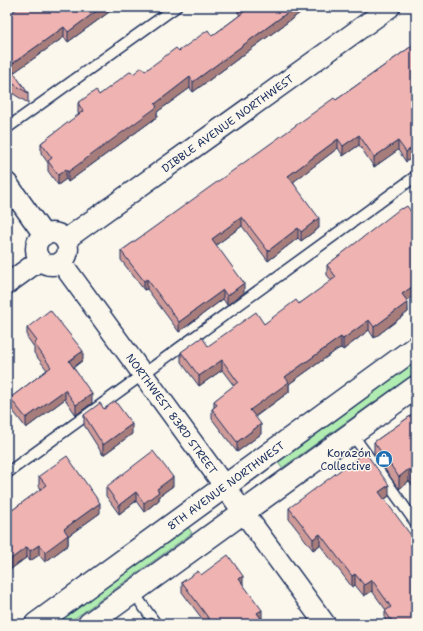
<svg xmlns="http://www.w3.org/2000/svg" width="423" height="631" font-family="'Shantell Sans',sans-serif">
  <rect width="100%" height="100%" fill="#fbf7ec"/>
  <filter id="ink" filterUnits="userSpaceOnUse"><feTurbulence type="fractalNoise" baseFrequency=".025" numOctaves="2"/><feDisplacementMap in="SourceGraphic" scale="8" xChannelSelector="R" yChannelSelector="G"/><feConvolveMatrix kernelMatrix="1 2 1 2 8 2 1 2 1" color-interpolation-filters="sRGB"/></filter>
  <g filter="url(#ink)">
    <!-- green -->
    <path fill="#b0ecb1" stroke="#668e88" d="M 416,360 L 416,372 L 282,468 L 276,460 Z
      M 187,526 L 192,533 L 67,624 L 53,624 Z"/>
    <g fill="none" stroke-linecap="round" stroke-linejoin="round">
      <defs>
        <path id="lane" d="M 7,128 L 176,7
          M 352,434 L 416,523
          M 7,473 L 416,176
          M 133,592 L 156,624"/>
        <g id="street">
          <path d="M 7,183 L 44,235"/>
          <circle cx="52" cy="249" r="16"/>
          <path id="s1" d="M 65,240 L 390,7"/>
          <path id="s2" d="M 61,262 L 325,624"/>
          <path d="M 7,284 L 40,260"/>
        </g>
        <g id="secondary">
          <path id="s3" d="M 36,624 L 416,347"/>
          <path d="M 89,624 L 416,387"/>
        </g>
      </defs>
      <!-- lane casing -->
      <use href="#lane" stroke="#1b2f5e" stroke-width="13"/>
      <!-- street casing -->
      <use href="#street" stroke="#1b2f5e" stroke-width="23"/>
      <!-- secondary casing -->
      <use href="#secondary" stroke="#1b2f5e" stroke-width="25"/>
      <!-- lane -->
      <use href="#lane" stroke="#fbf7ec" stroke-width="10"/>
      <!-- street -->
      <use href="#street" stroke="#fbf7ec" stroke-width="20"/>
      <!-- secondary -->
      <use href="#secondary" stroke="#fbf7ec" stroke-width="22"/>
    </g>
    <!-- wall -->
    <path fill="#ce9a98" stroke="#1b2f5e" d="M 19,7 L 116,7 L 68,42 L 64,37 L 13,73 L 28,93 L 28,103 L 7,90 L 7,16 Z
      M 238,7 L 308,7 L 193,92 L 190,88 L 157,112 L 157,117 L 68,182 L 66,179 L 58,185 L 48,171 L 48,163 L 41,153 L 41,143 L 79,115 L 78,113 L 78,103 L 99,95 L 133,74 L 145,71 L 179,51 L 212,36 L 240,15 L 238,13 Z
      M 416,43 L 416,154 L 406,162 L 398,150 L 374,167 L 359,145 L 343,156 L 338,148 L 293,182 L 319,228 L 301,241 L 298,238 L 268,261 L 242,226 L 216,245 L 244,293 L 227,305 L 223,299 L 179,332 L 147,289 L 144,290 L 121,260 L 121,251 L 336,100 Z
      M 402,209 L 416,219 L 416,294 L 407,300 L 408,312 L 374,338 L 369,330 L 343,350 L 341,348 L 338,349 L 289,384 L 289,392 L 255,417 L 261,434 L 237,452 L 212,419 L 212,409 L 214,407 L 214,401 L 234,386 L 222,370 L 199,386 L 181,362 L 181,352 L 208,346 L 264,324 L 299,304 L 332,281 L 327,275 L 327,265 Z
      M 27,328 L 83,360 L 73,368 L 92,403 L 76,415 L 65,399 L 26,428 L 10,407 L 10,398 L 47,370 L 34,353 L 34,347 L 27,337 Z
      M 104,409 L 132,434 L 103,455 L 84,425 L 84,415 Z
      M 416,412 L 416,490 L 409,481 L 399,489 L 374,454 L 374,442 Z
      M 39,476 L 100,513 L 68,536 L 68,545 L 45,562 L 39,555 L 30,561 L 27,557 L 7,572 L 7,514 L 41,489 L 39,486 Z
      M 173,486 L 159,496 L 159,500 L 144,512 L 136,501 L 119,514 L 106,496 L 106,487 Z
      M 389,496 L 384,500 L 416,624 L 386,624 L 385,622 L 385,611 L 386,610 L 372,591 L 364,596 L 355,585 L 352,587 L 320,545 L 313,550 L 289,519 L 289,508 Z
      M 201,575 L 243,584 L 262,620 L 265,624 L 206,624 L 182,592 L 182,582 Z"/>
    <!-- shaded-wall -->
    <path fill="#a77d7c" stroke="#1b2f5e" d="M 102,7 L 116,7 L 68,42 L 68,32 Z
      M 295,7 L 308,7 L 193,92 L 193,82 Z
      M 64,27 L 64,37 L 9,76 L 9,66 Z
      M 190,77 L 190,88 L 157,112 L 157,117 L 68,182 L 68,172 L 155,104 Z
      M 359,135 L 359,145 L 343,156 L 343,146 Z
      M 338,139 L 338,148 L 288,186 L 288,176 Z
      M 398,141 L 398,150 L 374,167 L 374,157 Z
      M 416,145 L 416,154 L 406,162 L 406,152 Z
      M 66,169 L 66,179 L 58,185 L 58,175 Z
      M 242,217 L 242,226 L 212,248 L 212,239 Z
      M 319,218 L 319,228 L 301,241 L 301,232 Z
      M 298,228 L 298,238 L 268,261 L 268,251 Z
      M 147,279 L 147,289 L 144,290 L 144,281 Z
      M 244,283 L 244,293 L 227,305 L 227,296 Z
      M 416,284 L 416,294 L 402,304 L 402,294 Z
      M 223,290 L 223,299 L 179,332 L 179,322 Z
      M 408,302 L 408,312 L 374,338 L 374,327 Z
      M 369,320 L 369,330 L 343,350 L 343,339 Z
      M 341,337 L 341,348 L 338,349 L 289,384 L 289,392 L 250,420 L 250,410 L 285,377 L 338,339 Z
      M 83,351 L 83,360 L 69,371 L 69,361 Z
      M 222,360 L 222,370 L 199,386 L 199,376 Z
      M 65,390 L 65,399 L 26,428 L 26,418 Z
      M 92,394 L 92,403 L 76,415 L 76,405 Z
      M 132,424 L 132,434 L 103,455 L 103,445 Z
      M 261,424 L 261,434 L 237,452 L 237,442 Z
      M 409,469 L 409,481 L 399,489 L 399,477 Z
      M 173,477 L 173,486 L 159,496 L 159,500 L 144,512 L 144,503 L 157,489 Z
      M 389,485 L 389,496 L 379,503 L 379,492 Z
      M 136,492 L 136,501 L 119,514 L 119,505 Z
      M 100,503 L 100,513 L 68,536 L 68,545 L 45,562 L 45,552 L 64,529 Z
      M 320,534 L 320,545 L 313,550 L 313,539 Z
      M 39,545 L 39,555 L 30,561 L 30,551 Z
      M 27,547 L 27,557 L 7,572 L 7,562 Z
      M 355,574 L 355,585 L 352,587 L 352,576 Z
      M 243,576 L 243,586 L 239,579 Z
      M 372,580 L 372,591 L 364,596 L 364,585 Z
      M 262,610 L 262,620 L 257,613 Z"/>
    <!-- building -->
    <path fill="#efb3b1" stroke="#1b2f5e" d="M 19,7 L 102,7 L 68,32 L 64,27 L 9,66 L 28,93 L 7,80 L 7,16 Z
      M 241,7 L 295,7 L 193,82 L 190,77 L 155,104 L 157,107 L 68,172 L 66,169 L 58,175 L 48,161 L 52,158 L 41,143 L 83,111 L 78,103 L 96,90 L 99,95 L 131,71 L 133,74 L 142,67 L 145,71 L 176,48 L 179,51 L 208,30 L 212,36 L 244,12 Z
      M 416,43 L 416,145 L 406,152 L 398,141 L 374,157 L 359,135 L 343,146 L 338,139 L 288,176 L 319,218 L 301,232 L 298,228 L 268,251 L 242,217 L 212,239 L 244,283 L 227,296 L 223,290 L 179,322 L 147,279 L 144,281 L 121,251 L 334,98 L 336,100 Z
      M 407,206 L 416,219 L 416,284 L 402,294 L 408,302 L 374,327 L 369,320 L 343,339 L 341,337 L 338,339 L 285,377 L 289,382 L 250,410 L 261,424 L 237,442 L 212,409 L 217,405 L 214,401 L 238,382 L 222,360 L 199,376 L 181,352 L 202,337 L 208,346 L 256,312 L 264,324 L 296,300 L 299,304 L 336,277 L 327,265 L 401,208 L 402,209 Z
      M 50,310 L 83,351 L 69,361 L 92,394 L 76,405 L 65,390 L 26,418 L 10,398 L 51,367 L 34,343 L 37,341 L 27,328 Z
      M 115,401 L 132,424 L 103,445 L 84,415 L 100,403 L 104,409 Z
      M 416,412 L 416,479 L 409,469 L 399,477 L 374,442 Z
      M 153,451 L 173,477 L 157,489 L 159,492 L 144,503 L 136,492 L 119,505 L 106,487 Z
      M 365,452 L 389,485 L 379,492 L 410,534 L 416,530 L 416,624 L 394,624 L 385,611 L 391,607 L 372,580 L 364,585 L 355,574 L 352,576 L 320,534 L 313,539 L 289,508 Z
      M 67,456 L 100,503 L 64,529 L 68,535 L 45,552 L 39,545 L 30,551 L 27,547 L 7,562 L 7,514 L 46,485 L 39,476 Z
      M 228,555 L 243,576 L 239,579 L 262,610 L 257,613 L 265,624 L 211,624 L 212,623 L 182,582 L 198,571 L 201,575 Z
      M 151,618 L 156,624 L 142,624 Z"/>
  </g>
  <!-- icons -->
  <defs>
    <symbol id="shop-disc" viewBox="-11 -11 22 22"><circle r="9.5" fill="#1f6fb2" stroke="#fbf7ec"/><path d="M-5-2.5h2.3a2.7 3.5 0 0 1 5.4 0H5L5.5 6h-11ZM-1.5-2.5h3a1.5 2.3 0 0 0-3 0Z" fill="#fff"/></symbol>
  </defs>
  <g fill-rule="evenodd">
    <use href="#shop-disc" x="374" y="449" width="20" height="20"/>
  </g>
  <g text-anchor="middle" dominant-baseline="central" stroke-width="3" stroke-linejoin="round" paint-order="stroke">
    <!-- street labels -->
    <g font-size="11" fill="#1b2f5e" stroke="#fbf7ec">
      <text stroke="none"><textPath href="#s1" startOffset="200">DIBBLE AVENUE NORTHWEST</textPath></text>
      <text stroke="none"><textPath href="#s2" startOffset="188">NORTHWEST 83RD STREET</textPath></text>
      <text stroke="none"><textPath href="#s3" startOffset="235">8TH AVENUE NORTHWEST</textPath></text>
    </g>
    <!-- poi labels -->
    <g font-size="11" fill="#1b2f5e" stroke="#fbf7ec" text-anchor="end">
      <text x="371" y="453">Korazón<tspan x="371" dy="13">Collective</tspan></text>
    </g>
  </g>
  <!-- margin -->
  <rect width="423" height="631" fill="none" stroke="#fbf7ec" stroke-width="24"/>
  <rect x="12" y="12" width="399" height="607" fill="none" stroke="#1b2f5e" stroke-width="1.5" filter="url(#ink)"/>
</svg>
